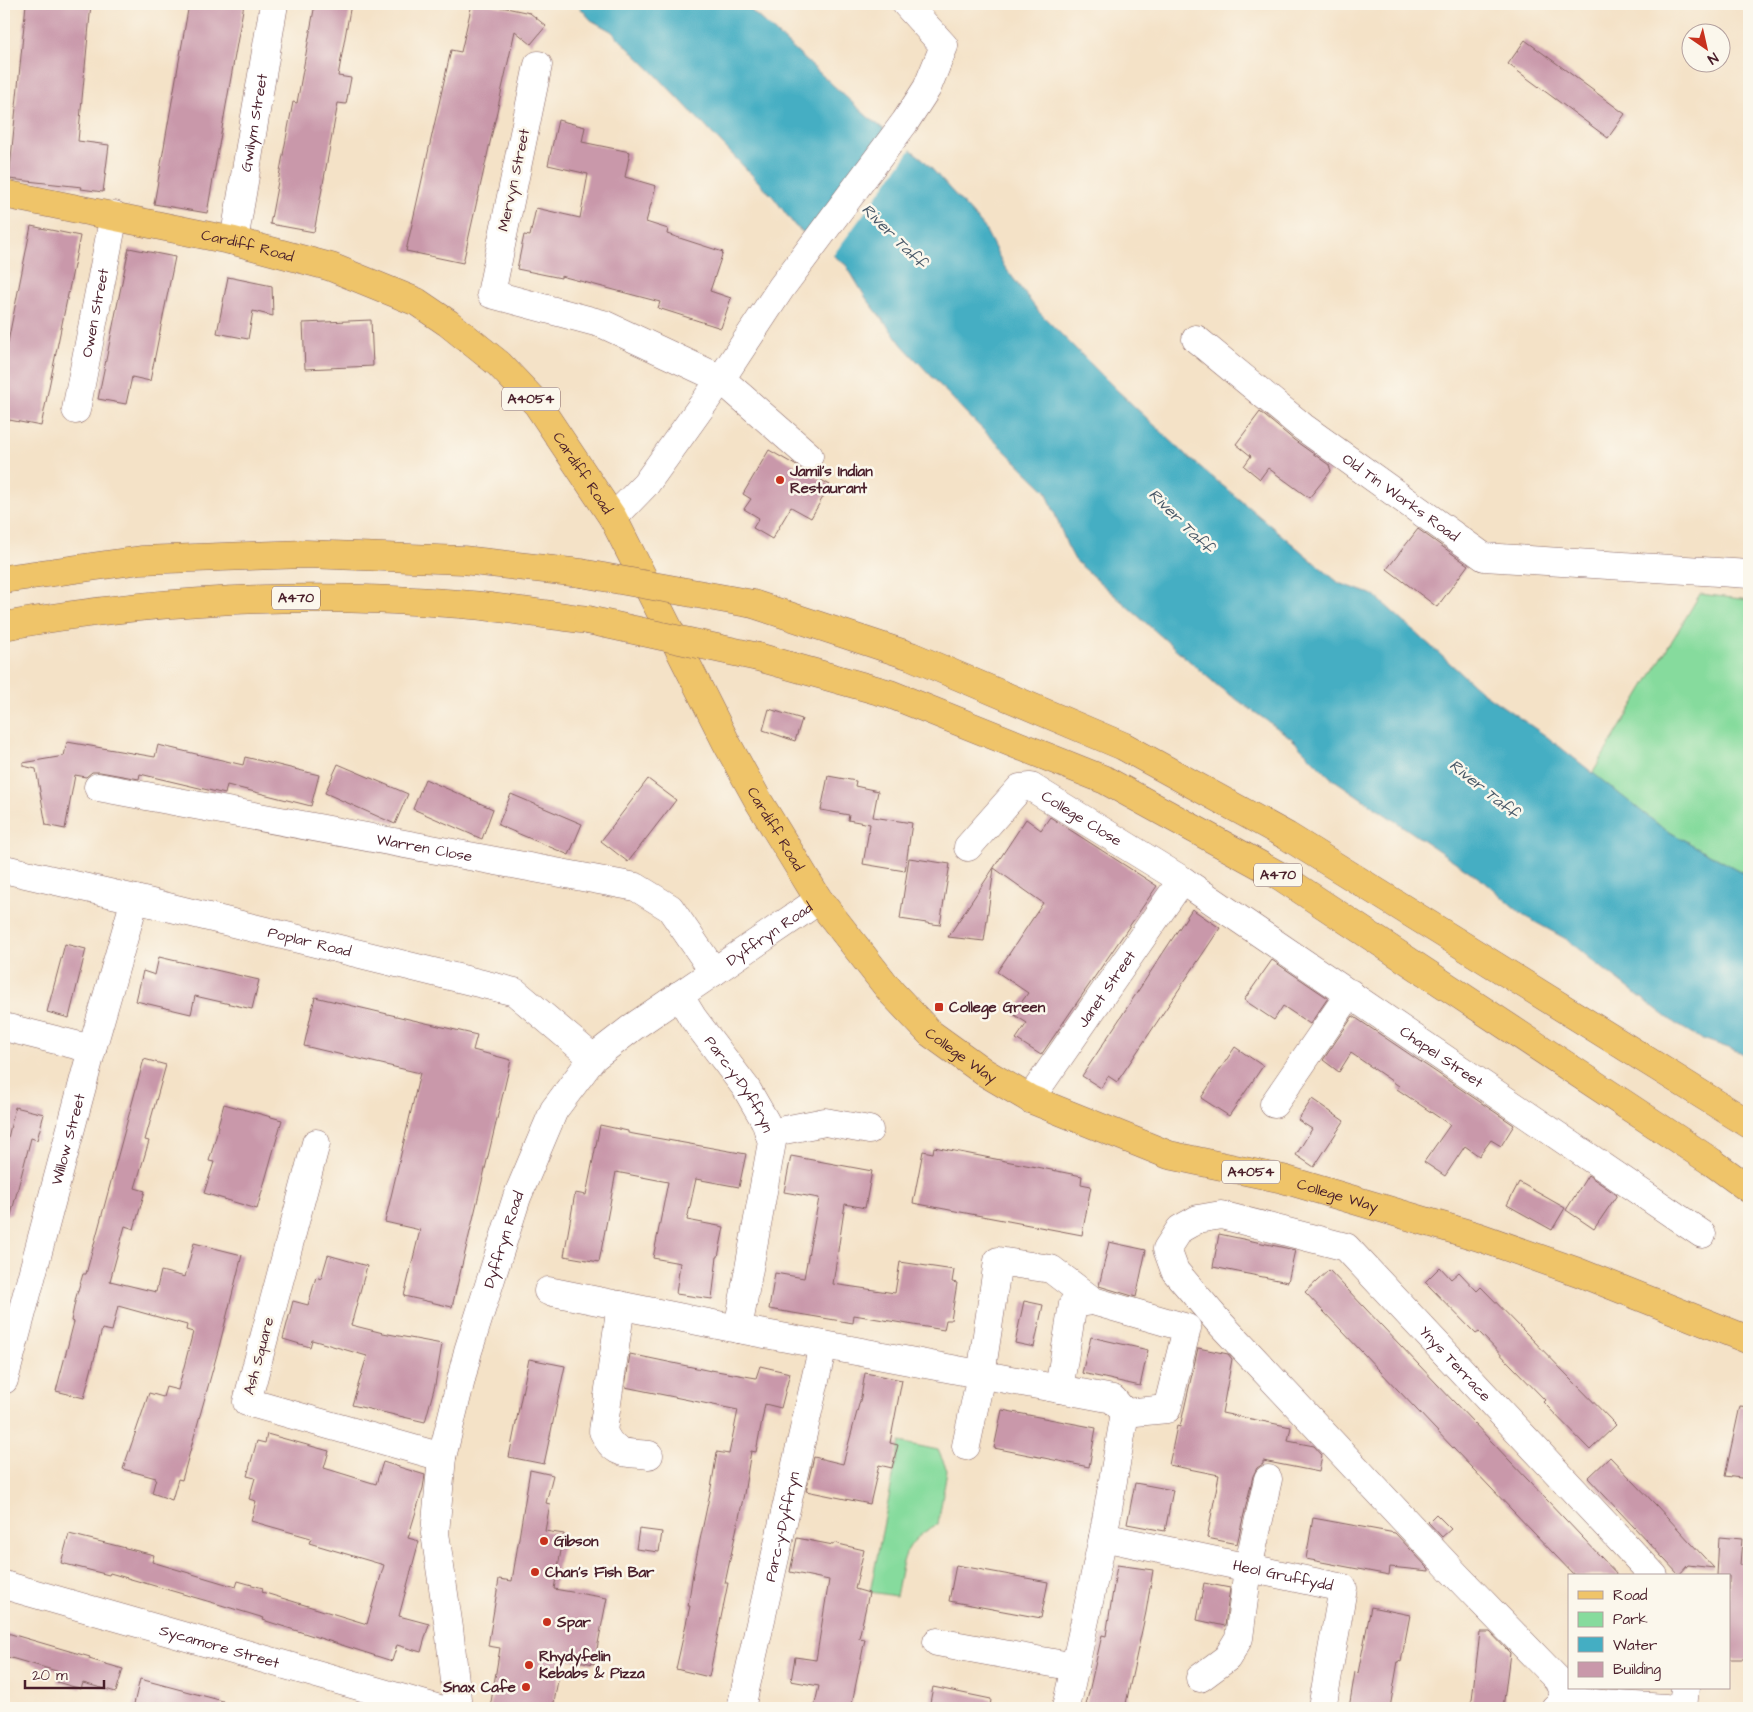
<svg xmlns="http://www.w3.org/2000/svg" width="1753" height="1712" font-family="'Architects Daughter',sans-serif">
  <rect width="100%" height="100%" fill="#fbf7ec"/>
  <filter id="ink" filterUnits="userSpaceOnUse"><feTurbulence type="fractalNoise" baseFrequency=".02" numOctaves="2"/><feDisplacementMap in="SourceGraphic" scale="10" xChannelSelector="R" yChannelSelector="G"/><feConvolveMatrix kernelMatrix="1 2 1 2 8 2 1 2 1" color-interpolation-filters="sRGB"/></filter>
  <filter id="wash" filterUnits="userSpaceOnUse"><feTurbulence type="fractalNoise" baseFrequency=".0096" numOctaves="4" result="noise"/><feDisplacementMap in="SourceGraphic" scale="20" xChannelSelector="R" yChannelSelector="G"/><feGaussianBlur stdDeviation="1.12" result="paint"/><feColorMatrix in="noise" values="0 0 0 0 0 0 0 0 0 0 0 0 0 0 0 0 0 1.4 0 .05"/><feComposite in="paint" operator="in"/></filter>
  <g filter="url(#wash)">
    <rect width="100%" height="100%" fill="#f4e2c7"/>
    <!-- green -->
    <path fill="#86db9d" stroke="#687d64" d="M 1700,594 L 1749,600 L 1749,876 L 1664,829 L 1592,774 Z
      M 900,1442 L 938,1450 L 947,1470 L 938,1524 C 901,1543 904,1559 896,1596 L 870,1592 Z"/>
    <!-- water -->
    <path fill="#44aec3" stroke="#476677" d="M 577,4 L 744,4 L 868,117 L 923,159 L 984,227 L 1004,266 L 1038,311 L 1118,391 L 1186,455 L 1339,583 L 1374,595 L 1482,692 L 1546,736 L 1664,829 L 1749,876 L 1749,1057 L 1740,1052 L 1700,1038 L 1676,1024 L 1593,961 L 1568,940 L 1524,916 L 1485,882 L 1330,777 L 1290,737 L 1219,687 L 1097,580 L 1075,560 L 1067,545 L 1046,491 L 969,416 L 903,346 L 866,298 L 846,265 L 795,226 L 774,198 L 657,76 L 611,31 L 591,20 Z"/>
    <!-- pier -->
    <path fill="#f4e2c7" d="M 888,129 L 912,148 L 832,257 L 807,239 Z"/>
    <g id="blocks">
      <!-- building -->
      <path fill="#c998aa" d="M 26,4 L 91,4 L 78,141 L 109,145 L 103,192 L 81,189 L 82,187 L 9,179 Z
        M 189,4 L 244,4 L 207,213 L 154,204 Z
        M 315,4 L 351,4 L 338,76 L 351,78 L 346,104 L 338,103 L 314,232 L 270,224 L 293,102 L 297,103 Z
        M 472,4 L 487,4 L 530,13 L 546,26 L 531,44 L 515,31 L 463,263 L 406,251 L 451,50 L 461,52 Z
        M 1525,40 L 1625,114 L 1608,138 L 1508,64 Z
        M 558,120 L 585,127 L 582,142 L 630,152 L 625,177 L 656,186 L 646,222 L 668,229 L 667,234 L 723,252 L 710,291 L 731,298 L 721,328 L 658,308 L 660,302 L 561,276 L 561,278 L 517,269 L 524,235 L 530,236 L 536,208 L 580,218 L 588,174 L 548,165 Z
        M 31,226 L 80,236 L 41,426 L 4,419 L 4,362 Z
        M 129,248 L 175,257 L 150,381 L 132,377 L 126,404 L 98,399 Z
        M 228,277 L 272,286 L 273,316 L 253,311 L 248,339 L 217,333 Z
        M 371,320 L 373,366 L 305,369 L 303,323 Z
        M 1260,412 L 1294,440 L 1329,465 L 1331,471 L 1309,498 L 1268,468 L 1260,479 L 1244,466 L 1251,456 L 1236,444 Z
        M 769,450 L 830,485 L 811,518 L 791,507 L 772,539 L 753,528 L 759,518 L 744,509 L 751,499 L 743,494 Z
        M 1418,529 L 1468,565 L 1437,607 L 1387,569 Z
        M 769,709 L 802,719 L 795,741 L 763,730 Z
        M 67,742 L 155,757 L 158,745 L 243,765 L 245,757 L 319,775 L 311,806 L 227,785 L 225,794 L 140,774 L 139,779 L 100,772 L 92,772 L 86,777 L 75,775 L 65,829 L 46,825 L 36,769 L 23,766 L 23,763 L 64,756 Z
        M 338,764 L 408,794 L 395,824 L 325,793 Z
        M 828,776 L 856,781 L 855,786 L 878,791 L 873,817 L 912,823 L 905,871 L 863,864 L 870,824 L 848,820 L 849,815 L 821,810 Z
        M 425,779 L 493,809 L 482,839 L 413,809 Z
        M 648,779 L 676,800 L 628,862 L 601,841 Z
        M 511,794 L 582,824 L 569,855 L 498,825 Z
        M 1050,817 L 1157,886 L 1041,1055 L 1016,1039 L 1027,1023 L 1013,1014 L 1028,993 L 997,972 L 1043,903 L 994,868 L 984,941 L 948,937 L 1026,819 L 1041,830 Z
        M 909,858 L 950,864 L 940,925 L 900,919 Z
        M 1192,909 L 1220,928 L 1117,1082 L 1108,1076 L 1101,1088 L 1082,1076 Z
        M 65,944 L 86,949 L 69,1018 L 47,1012 Z
        M 159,957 L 259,980 L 252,1009 L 195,996 L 191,1014 L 136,1001 L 143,971 L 155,975 Z
        M 1272,960 L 1328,998 L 1310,1024 L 1283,1006 L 1274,1020 L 1244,1000 Z
        M 315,997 L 477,1035 L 473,1050 L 511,1060 L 452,1307 L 404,1296 L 420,1230 L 385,1222 L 420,1073 L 304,1046 Z
        M 1353,1016 L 1514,1125 L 1501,1146 L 1491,1140 L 1479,1156 L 1465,1146 L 1445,1176 L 1424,1162 L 1450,1125 L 1397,1089 L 1399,1086 L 1351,1053 L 1339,1072 L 1323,1060 Z
        M 1235,1047 L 1263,1066 L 1229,1116 L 1201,1098 Z
        M 144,1059 L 166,1065 L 145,1140 L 149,1141 L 135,1188 L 145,1191 L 134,1229 L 125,1226 L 110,1281 L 156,1292 L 161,1271 L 185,1277 L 194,1243 L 242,1255 L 219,1347 L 182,1480 L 178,1479 L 172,1500 L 152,1493 L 156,1478 L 123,1469 L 149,1393 L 163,1397 L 166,1387 L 178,1390 L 193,1332 L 186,1330 L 187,1325 L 118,1306 L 112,1331 L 102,1329 L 84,1398 L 56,1391 L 74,1322 L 71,1321 L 76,1297 L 83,1274 L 86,1274 Z
        M 1312,1099 L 1344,1121 L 1314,1167 L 1296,1155 L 1312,1129 L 1298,1120 Z
        M 224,1104 L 282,1120 L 257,1209 L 204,1193 L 214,1162 L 209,1161 L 219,1126 L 218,1125 Z
        M 15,1107 L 44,1114 L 37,1140 L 31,1138 L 11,1215 L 4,1214 L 4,1156 Z
        M 600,1125 L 628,1131 L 628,1133 L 746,1154 L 739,1187 L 696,1179 L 687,1220 L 724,1227 L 718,1257 L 717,1257 L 712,1299 L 676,1294 L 680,1263 L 653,1258 L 668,1182 L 616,1172 L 599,1262 L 564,1256 L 575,1193 L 586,1195 Z
        M 934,1147 L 1082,1176 L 1081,1184 L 1091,1186 L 1082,1235 L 913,1203 L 923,1151 L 933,1153 Z
        M 791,1156 L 872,1171 L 865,1208 L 845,1204 L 833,1284 L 895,1293 L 900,1262 L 954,1270 L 952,1282 L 957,1283 L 951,1320 L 946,1320 L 944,1330 L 854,1315 L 853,1323 L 769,1309 L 775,1273 L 804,1278 L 819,1198 L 784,1192 Z
        M 1588,1175 L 1617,1195 L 1594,1229 L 1566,1210 Z
        M 1519,1182 L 1565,1208 L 1552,1230 L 1507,1205 Z
        M 1219,1234 L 1295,1250 L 1288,1282 L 1213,1267 Z
        M 1109,1242 L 1146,1250 L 1136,1297 L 1099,1286 Z
        M 328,1255 L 367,1266 L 351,1325 L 383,1333 L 442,1344 L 435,1385 L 425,1422 L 352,1405 L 367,1356 L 312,1340 L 310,1347 L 283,1339 L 293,1301 L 308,1305 L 316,1277 L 321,1279 Z
        M 1440,1267 L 1451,1279 L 1459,1272 L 1477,1291 L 1481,1287 L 1616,1425 L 1590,1450 L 1543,1402 L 1545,1400 L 1479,1332 L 1476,1334 L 1425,1282 Z
        M 1329,1270 L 1382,1326 L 1619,1576 L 1575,1576 L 1491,1488 L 1305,1292 Z
        M 1024,1301 L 1043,1305 L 1034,1347 L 1015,1343 Z
        M 1091,1337 L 1148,1350 L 1140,1386 L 1082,1373 Z
        M 1198,1348 L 1228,1354 L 1232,1359 L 1222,1413 L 1291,1427 L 1288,1441 L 1314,1446 L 1322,1455 L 1319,1472 L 1263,1461 L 1263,1464 L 1257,1468 L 1253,1476 L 1237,1544 L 1207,1538 L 1219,1475 L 1169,1465 L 1177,1426 L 1180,1427 Z
        M 630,1354 L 711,1371 L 711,1370 L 756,1378 L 760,1366 L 790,1373 L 781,1408 L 765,1404 L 756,1452 L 751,1451 L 744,1494 L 725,1583 L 728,1583 L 709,1677 L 676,1669 L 690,1606 L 688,1606 L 693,1573 L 711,1488 L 717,1452 L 729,1454 L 738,1410 L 625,1387 Z
        M 529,1359 L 565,1366 L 544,1464 L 509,1457 Z
        M 865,1373 L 902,1380 L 890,1443 L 898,1445 L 892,1468 L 879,1465 L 870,1504 L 806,1491 L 814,1457 L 843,1464 L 861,1397 Z
        M 1740,1406 L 1749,1407 L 1749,1479 L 1725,1476 Z
        M 1002,1410 L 1096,1428 L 1089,1467 L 994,1448 Z
        M 267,1434 L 329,1451 L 324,1468 L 376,1484 L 383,1462 L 425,1475 L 423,1488 L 408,1538 L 419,1541 L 399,1616 L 429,1624 L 421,1652 L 397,1645 L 392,1661 L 263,1620 L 264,1618 L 221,1605 L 110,1573 L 109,1575 L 61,1563 L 69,1534 L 154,1555 L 152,1562 L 236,1587 L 238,1581 L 263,1588 L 262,1592 L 367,1624 L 384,1565 L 309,1543 L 311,1538 L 251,1521 L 256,1501 L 249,1499 L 255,1478 L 247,1476 L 257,1441 L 265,1443 Z
        M 1610,1457 L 1656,1505 L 1714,1568 L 1688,1565 L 1679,1575 L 1633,1526 L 1588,1478 Z
        M 530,1470 L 553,1475 L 546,1503 L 550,1504 L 545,1531 L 564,1534 L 554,1589 L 607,1598 L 594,1664 L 562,1658 L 553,1708 L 490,1708 L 500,1648 L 488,1646 L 499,1579 L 512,1581 Z
        M 1135,1483 L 1173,1490 L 1165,1531 L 1127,1524 Z
        M 1436,1514 L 1451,1529 L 1442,1537 L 1428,1522 Z
        M 1313,1518 L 1395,1533 L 1429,1569 L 1429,1571 L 1390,1567 L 1389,1575 L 1306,1559 Z
        M 639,1529 L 662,1532 L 659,1552 L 636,1549 Z
        M 1719,1537 L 1742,1539 L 1740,1565 L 1749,1565 L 1749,1659 L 1729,1659 L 1729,1576 L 1717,1576 Z
        M 797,1538 L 833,1545 L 834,1543 L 864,1550 L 855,1589 L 869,1593 L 859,1638 L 865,1639 L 851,1708 L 814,1708 L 819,1686 L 791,1681 L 795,1657 L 816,1660 L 829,1580 L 790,1572 Z
        M 956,1565 L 1048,1582 L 1041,1618 L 949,1601 Z
        M 1117,1565 L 1153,1570 L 1146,1612 L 1125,1708 L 1101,1708 L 1086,1705 L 1102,1635 L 1106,1636 Z
        M 1204,1583 L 1230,1588 L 1225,1626 L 1197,1620 Z
        M 1371,1607 L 1410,1615 L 1401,1662 L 1398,1661 L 1390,1708 L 1349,1708 L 1355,1672 L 1358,1673 Z
        M 4,1632 L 90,1657 L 89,1659 L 123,1669 L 116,1692 L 83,1683 L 81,1689 L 57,1682 L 60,1672 L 4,1656 Z
        M 1480,1632 L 1490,1632 L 1510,1653 L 1503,1708 L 1471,1708 Z
        M 140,1679 L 223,1701 L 222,1708 L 133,1708 Z
        M 933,1687 L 991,1699 L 990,1708 L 929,1708 Z"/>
    </g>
  </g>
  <g filter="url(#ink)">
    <use href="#blocks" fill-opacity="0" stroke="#866362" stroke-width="1"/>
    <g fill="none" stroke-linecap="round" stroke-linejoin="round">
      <defs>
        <g id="minor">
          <path d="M 538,65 L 491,294 L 603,324 L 721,379 L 809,456"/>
          <path id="s1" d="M 234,241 L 274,4"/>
          <path id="s2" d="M 1196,339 L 1303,427 L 1484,557 L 1749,574"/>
          <path id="s3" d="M 76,410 L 114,215"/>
          <path d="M 613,518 L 646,484 L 721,379 L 781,288 L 905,122 L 927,88 L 944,46 L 906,4"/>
          <path id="s4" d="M 98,787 L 636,887 L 670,908 L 714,972"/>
          <path id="s5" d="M 968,847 L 1020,788 L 1031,787 L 1182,880 L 1702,1234"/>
          <path id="s6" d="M 4,869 L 135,899 L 515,992 L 593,1058"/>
          <path id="s7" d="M 679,995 L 693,1018 L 746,1088 L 765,1121 L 772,1142 L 738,1329 L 1113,1399 L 1125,1413 L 1103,1537 L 1066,1708"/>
          <path d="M 4,1027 L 92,1049"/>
          <path id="s8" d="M 1030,1099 L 1182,880"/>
          <path d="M 1274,1104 L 1350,993"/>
          <path d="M 769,1133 L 825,1122 L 869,1130"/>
          <path d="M 316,1143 L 247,1402 L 442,1457"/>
          <path d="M 548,1291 L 738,1329"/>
          <path d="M 621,1305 L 603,1431 C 614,1456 624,1452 649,1455"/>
          <path id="s9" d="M 4,1380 L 92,1049 L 135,899"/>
          <path d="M 1059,1389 L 1073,1304 L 1093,1301 L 1187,1328 L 1167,1409 L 1125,1413"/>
          <path d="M 966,1446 L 981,1375 L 998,1261 L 1051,1269 L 1093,1301"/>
          <path id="s10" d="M 1103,1537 L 1343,1588 L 1322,1708"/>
          <path id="s11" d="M 4,1585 L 436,1708"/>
          <path d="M 937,1642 L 1075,1667"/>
          <path d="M 1200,1678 L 1227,1658 L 1239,1638 L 1248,1568 L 1268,1479"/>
          <path id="s12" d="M 1566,1699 L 1558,1680 L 1457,1576 L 1217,1320 L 1175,1271 L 1167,1249 L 1180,1229 L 1198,1219 L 1221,1215 L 1346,1247 L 1654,1576"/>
          <path id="s13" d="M 458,1708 L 449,1628 L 435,1533 L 442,1457 L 468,1351 L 517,1197 L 554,1110 L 593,1058 L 633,1027 L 819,900"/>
          <path id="s14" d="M 741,1708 L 823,1345"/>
          <path d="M 1555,1708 L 1566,1699 L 1603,1704 L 1666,1708"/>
          <path d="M 1683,1708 L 1685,1688"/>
        </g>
        <g id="major">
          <path id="s15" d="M 4,194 L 234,241 L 331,267 L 417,302 L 448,323 L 499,364 L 537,404 L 613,518 L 726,742 L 759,802 L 819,900 L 892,993 L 930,1033 L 984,1072 L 1030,1099 L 1169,1155 L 1283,1179 L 1479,1237 L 1578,1272 L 1749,1340"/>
        </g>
        <path id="highway" d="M 4,579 L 141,560 L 306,554 L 463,560 L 581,573
          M 753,604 L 911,656 L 1123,746 L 1287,836 L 1749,1124
          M 4,626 C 154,599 308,592 460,604 C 503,607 545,615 588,620
          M 758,657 L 890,694 L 1105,780 L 1280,876 L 1712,1162 L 1749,1189"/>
      </defs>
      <!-- minor casing -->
      <use href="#minor" stroke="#866362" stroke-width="29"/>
      <!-- major casing -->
      <use href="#major" stroke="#866362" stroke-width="29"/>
      <!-- highway casing -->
      <use href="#highway" stroke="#866362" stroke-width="29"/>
      <!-- minor -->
      <use href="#minor" stroke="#fff" stroke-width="28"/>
      <!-- major -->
      <use href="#major" stroke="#efc469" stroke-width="28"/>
      <!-- highway -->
      <use href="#highway" stroke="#efc469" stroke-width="28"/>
      <defs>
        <path id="highway-bridge" d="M 581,573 L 753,604
          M 588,620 L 758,657"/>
      </defs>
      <!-- highway-bridge casing -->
      <use href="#highway-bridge" stroke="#866362" stroke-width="29" stroke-linecap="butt"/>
      <!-- highway-bridge -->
      <use href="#highway-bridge" stroke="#efc469" stroke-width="28"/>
    </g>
  </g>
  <!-- markers -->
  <g fill="#c8321e" stroke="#fbf7ec" stroke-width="2">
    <circle cx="780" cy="480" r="5"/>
    <rect x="934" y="1002" width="10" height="10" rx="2.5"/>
    <circle cx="544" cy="1541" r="5"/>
    <circle cx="535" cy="1572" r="5"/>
    <circle cx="547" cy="1622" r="5"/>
    <circle cx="529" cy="1665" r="5"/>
    <circle cx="526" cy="1687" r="5"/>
  </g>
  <g text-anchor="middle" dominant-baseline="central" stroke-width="5" stroke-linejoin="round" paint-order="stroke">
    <!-- shield labels -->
    <g fill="#fbf7ec" stroke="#7f6065" stroke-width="1">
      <rect x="502" y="387.5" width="58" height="23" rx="4"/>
      <rect x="272" y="586.5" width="48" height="23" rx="4"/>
      <rect x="1254" y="863.5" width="48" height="23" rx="4"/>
      <rect x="1222" y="1160.5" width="58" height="23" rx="4"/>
    </g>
    <g font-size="14" font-weight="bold" fill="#4a1f2b">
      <text x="531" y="399">A4054</text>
      <text x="296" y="598">A470</text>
      <text x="1278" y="875">A470</text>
      <text x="1251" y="1172">A4054</text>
    </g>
    <!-- street labels -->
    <g font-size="15" fill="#4a1f2b" stroke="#fbf7ec">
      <text stroke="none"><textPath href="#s1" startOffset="120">Gwilym Street</textPath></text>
      <text transform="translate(514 180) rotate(-78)">Mervyn Street</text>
      <text stroke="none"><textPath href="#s15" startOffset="249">Cardiff Road</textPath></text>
      <text stroke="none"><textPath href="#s3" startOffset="99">Owen Street</textPath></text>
      <text stroke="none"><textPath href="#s15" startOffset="669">Cardiff Road</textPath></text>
      <text stroke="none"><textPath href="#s2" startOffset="259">Old Tin Works Road</textPath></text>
      <text stroke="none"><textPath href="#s5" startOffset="149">College Close</textPath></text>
      <text stroke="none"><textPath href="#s15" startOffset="1074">Cardiff Road</textPath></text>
      <text stroke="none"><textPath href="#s4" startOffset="332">Warren Close</textPath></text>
      <text stroke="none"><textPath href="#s13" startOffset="899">Dyffryn Road</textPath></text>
      <text stroke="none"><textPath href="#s6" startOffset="314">Poplar Road</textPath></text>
      <text stroke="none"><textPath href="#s8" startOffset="134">Janet Street</textPath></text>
      <text stroke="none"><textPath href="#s15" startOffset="1369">College Way</textPath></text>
      <text stroke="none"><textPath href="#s5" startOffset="581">Chapel Street</textPath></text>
      <text stroke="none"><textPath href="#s7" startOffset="108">Parc-y-Dyffryn</textPath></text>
      <text stroke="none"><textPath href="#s9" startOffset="249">Willow Street</textPath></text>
      <text stroke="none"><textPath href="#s15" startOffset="1774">College Way</textPath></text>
      <text stroke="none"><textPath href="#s13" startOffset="479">Dyffryn Road</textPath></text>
      <text transform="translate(259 1356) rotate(-75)">Ash Square</text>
      <text stroke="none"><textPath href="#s12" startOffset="961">Ynys Terrace</textPath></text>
      <text stroke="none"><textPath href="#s14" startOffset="186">Parc-y-Dyffryn</textPath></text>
      <text stroke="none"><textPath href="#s10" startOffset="184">Heol Gruffydd</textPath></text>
      <text stroke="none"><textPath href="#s11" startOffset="224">Sycamore Street</textPath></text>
    </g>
    <!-- poi labels -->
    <g font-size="15" font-weight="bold" fill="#4a1f2b" stroke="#fbf7ec" text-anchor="start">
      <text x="790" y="471">Jamil's Indian<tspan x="790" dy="17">Restaurant</tspan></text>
      <text x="949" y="1007">College Green</text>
      <text x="554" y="1541">Gibson</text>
      <text x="545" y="1572">Chan's Fish Bar</text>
      <text x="557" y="1622">Spar</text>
      <text x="539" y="1656">Rhydyfelin<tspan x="539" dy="17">Kebabs &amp; Pizza</tspan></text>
      <text x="516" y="1687" text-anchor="end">Snax Cafe</text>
    </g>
    <!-- water labels -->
    <g font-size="16" font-style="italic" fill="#485868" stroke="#fbf7ec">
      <text transform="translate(894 236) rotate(45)">River Taff</text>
      <text transform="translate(1181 521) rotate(45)">River Taff</text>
      <text transform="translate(1484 789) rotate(39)">River Taff</text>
    </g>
  </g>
  <!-- margin -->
  <rect width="1753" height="1712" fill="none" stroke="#fbf7ec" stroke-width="20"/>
  <!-- legend -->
  <rect x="1568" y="1574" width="162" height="115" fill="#fbf7ec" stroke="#b4a19f"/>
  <rect x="1578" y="1591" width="25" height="8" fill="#efc469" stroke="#b4a19f"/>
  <text x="1613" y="1600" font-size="15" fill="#4a1f2b">Road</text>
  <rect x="1578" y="1612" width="25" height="15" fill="#86db9d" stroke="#b4a19f"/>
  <text x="1613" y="1624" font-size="15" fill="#4a1f2b">Park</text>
  <rect x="1578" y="1637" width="25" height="15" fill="#44aec3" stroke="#b4a19f"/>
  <text x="1613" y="1650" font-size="15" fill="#4a1f2b">Water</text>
  <rect x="1578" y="1662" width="25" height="15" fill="#c998aa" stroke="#b4a19f"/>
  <text x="1613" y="1674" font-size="15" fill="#4a1f2b">Building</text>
  <!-- north arrow -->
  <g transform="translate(1706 48) rotate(146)"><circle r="24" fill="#fbf7ec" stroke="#b4a19f"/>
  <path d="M0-4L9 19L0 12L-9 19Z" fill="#c8321e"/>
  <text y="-8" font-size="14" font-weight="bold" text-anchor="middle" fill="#4a1f2b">N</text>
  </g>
  <!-- scale -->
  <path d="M25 1680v8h79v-8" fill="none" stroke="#4a1f2b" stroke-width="2.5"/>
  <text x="32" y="1680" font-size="15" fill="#4a1f2b" stroke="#fbf7ec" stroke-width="4" paint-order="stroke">20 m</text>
</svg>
